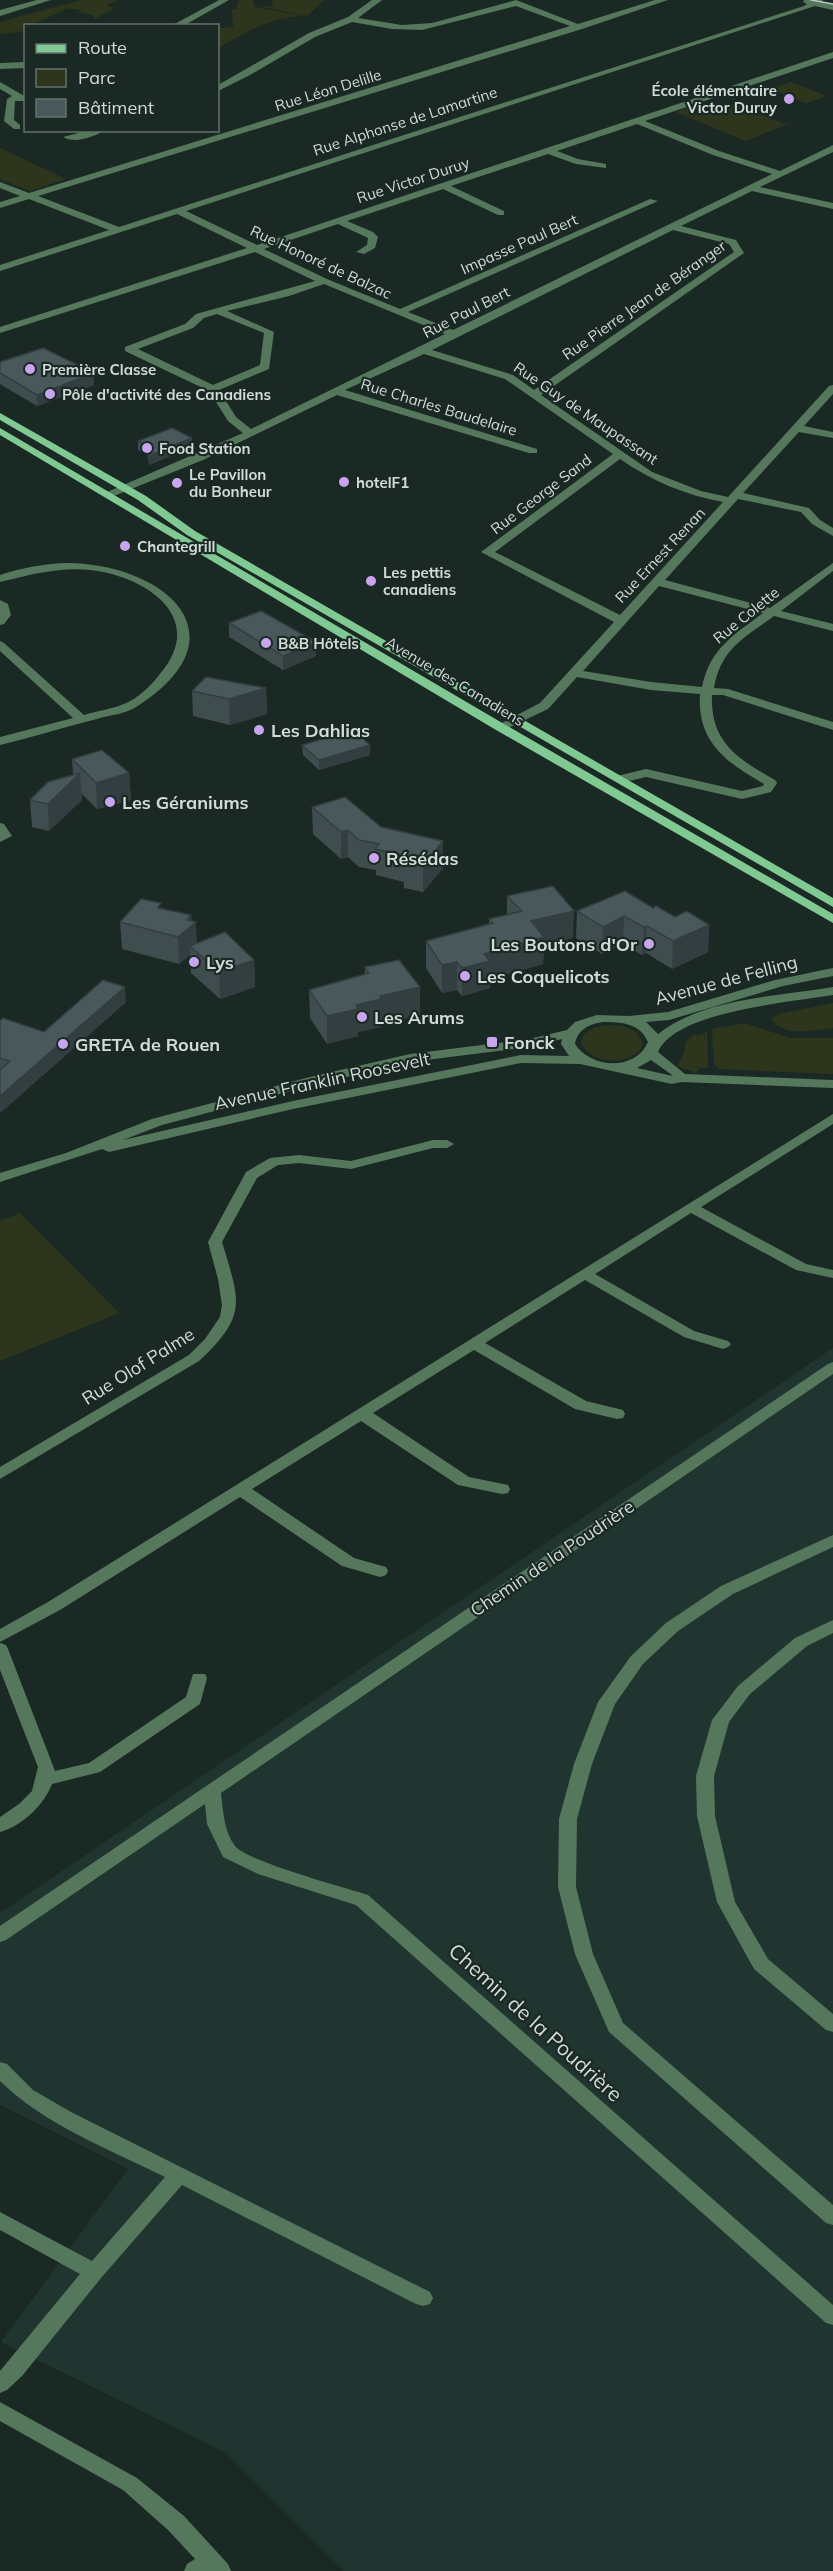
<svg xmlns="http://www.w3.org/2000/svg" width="833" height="2571" font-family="Mulish,sans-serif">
  <rect width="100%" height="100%" fill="#1b2925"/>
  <!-- built -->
  <path fill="#203530" d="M 833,1348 L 833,2571 L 344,2571 L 226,2453 L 1,2342 L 128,2169 L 0,2105 L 0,1913 Z"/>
  <!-- green -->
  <path fill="#2d361d" d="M 81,0 L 118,0 L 106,6 L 115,8 L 99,16 L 100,18 L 94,19 L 94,16 L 78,12 L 81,10 L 68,8 L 32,25 L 26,26 L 25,31 L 0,34 L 0,22 Z
    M 239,0 L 253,0 L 254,7 L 304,16 C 271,17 246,32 218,48 L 218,28 L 233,27 L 232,9 L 236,9 Z
    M 272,0 L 324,0 L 307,16 L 259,6 L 273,6 Z
    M 791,82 L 827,96 L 806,103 L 770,89 Z
    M 733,104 L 784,124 L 795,121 L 745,141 L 676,112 L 695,105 L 701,107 L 690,111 L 699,115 Z
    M 0,148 L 66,179 L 30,191 L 0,179 Z
    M 833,1003 L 833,1028 C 816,1030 780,1038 771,1018 L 779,1014 Z
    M 744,1023 L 790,1038 L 833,1038 L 833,1074 L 718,1069 L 714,1063 L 712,1029 Z
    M 612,1025 C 625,1026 640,1029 643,1045 C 633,1067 591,1065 581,1043 L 584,1034 L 595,1027 Z
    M 707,1032 L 708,1068 L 700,1068 L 696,1073 L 677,1066 L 682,1058 L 687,1040 L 696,1034 L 698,1036 Z
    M 20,1213 L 119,1313 L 0,1361 L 0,1221 Z"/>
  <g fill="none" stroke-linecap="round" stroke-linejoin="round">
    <!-- minor -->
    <path fill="#55775c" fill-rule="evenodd" d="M 37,0 L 51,0 L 0,16 L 0,10 Z
      M 219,0 L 229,0 L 183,26 L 171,26 Z
      M 372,0 L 382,0 L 358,18 L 402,25 L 432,23 L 516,0 L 578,24 L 655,0 L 668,0 L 582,29 L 38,196 L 119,227 L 804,6 L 807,4 L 803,2 L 804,0 L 823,0 L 821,2 L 833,4 L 833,10 L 815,6 L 186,211 L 257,245 L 833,52 L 833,58 L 645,121 L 719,151 L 780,171 L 833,145 L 833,152 L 760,187 L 833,203 L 833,209 L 752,191 L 681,226 L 736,240 L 744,253 L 541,395 L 652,472 L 701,491 L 728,497 L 829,386 L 833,385 L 833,394 L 804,426 L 833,432 L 833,438 L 799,432 L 743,493 L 809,508 L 820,520 L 833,528 L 833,536 L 812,524 L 801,512 L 738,499 L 665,580 L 770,608 L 833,563 L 833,571 L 781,611 L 833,624 L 833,631 L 774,616 C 744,638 721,648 714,688 L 728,689 L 833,722 L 833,730 L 723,695 L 712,695 C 710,742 738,759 775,780 L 777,783 L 771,792 L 742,799 L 646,777 L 621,783 L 617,782 L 615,779 L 617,776 L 646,769 L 742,791 L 763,786 L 764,784 C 726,762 697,742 700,694 L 651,690 L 577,677 L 548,709 L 504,730 L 496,730 L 494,727 L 540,703 L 614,622 L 481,552 L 613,454 L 505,379 L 424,354 L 345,390 L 537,449 L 537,453 L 529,453 L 337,395 L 203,460 L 109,498 L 105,497 L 105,493 L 243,433 L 228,421 L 209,391 L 125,351 L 125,347 L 185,324 L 196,314 L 315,281 L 255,252 L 0,333 L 0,327 L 247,248 L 177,214 L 0,271 L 0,265 L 109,230 L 29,199 L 0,208 L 0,202 L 20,196 L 0,188 L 0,182 L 29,193 L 570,26 L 516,6 L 422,30 L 392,29 L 352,22 L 315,37 L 250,75 L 218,91 L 218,85 L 309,33 L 348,17 ZM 637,124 L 713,155 L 772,174 L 453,330 L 408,312 L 658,201 L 650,199 L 400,309 L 327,279 L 264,249 L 338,224 L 368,238 L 367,245 L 356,252 L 364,254 L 375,248 L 378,237 L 373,232 L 347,221 L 443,189 L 498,215 L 504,215 L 504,211 L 451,186 L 548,154 L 576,164 L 606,168 L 606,164 L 578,159 L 557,151 ZM 673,230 L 729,244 L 734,252 L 534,390 L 513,375 L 432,350 ZM 324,284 L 445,334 L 251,429 L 236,417 L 219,390 L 269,369 L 274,332 L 227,311 L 289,296 ZM 217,314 L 264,333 L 260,365 L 213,385 L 138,349 L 193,328 L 204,318 ZM 620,459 C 652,481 685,495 723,502 L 620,615 L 495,552 ZM 659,586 L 763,613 C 734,635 710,648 702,687 L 651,682 L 583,671 Z
      M 26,62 L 26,68 L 0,69 L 0,63 Z
      M 0,82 L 26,97 L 26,101 L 15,101 L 14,120 L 20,125 L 20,129 L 14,129 L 4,121 L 7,99 L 12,96 L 0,89 Z
      M 90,130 L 105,130 C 94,137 75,144 63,137 Z
      M 65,563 C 163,563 249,635 136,707 C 126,714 109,715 97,719 C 65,727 33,737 0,745 L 0,737 L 73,718 L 0,651 L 0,641 L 4,643 L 84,715 C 97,711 112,709 124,704 C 137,699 151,686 159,675 C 209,618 146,576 90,570 C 58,567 30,575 0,582 L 0,575 C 21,568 43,564 65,563 Z
      M 0,600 L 8,604 L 11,615 L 4,624 L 0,625 Z
      M 0,823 L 4,824 L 12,836 L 0,842 Z
      M 833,968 L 833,976 L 783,986 L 669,1020 L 646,1022 L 658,1034 C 706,997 776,997 833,987 L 833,995 C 793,1002 675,1011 658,1052 L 685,1074 L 833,1080 L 833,1088 L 681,1082 L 672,1084 L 580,1064 L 521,1063 L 293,1109 L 109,1152 L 102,1149 L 0,1182 L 0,1173 L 66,1153 L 152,1119 L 310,1077 L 410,1054 L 529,1039 L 567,1030 L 575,1022 L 597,1015 L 629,1016 L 668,1012 L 775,980 ZM 603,1022 C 621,1022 640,1023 648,1042 C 636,1071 591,1069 575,1044 C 578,1029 589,1024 603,1022 ZM 562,1039 L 561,1044 L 569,1056 L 521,1055 L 293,1101 L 123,1140 L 162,1125 L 313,1085 L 410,1062 L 529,1047 ZM 651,1060 L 672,1075 L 673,1076 L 637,1068 Z
      M 833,1114 L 833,1124 L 701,1207 L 806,1264 L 833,1270 L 833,1278 L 796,1270 L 691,1213 L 595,1274 L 694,1331 L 728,1341 L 731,1344 L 728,1347 L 723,1349 L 684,1337 L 585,1280 L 485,1343 L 586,1401 L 623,1410 L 625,1414 L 623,1418 L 617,1419 L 575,1409 L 474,1350 L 373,1413 L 469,1477 L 508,1485 L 510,1489 L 508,1493 L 502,1494 L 458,1485 L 361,1421 L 252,1489 L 354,1558 L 386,1567 L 388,1571 L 386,1575 L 380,1577 L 342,1566 L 240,1497 L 60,1610 L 0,1642 L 0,1629 L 48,1602 Z
      M 433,1140 L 447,1140 L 454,1144 L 447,1148 L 433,1148 L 351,1169 L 299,1163 L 278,1165 L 257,1178 L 222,1242 C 240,1302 248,1315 199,1361 L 0,1479 L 0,1467 L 189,1355 L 205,1339 L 220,1317 L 222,1305 L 218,1279 L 208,1242 L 246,1172 L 270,1158 L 299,1155 L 351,1161 Z
      M 833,1362 L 833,1374 L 221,1793 C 223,1811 224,1831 235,1846 C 246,1861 346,1888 368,1895 L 833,2305 L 833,2325 L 826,2323 L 356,1905 L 258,1874 L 223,1857 L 207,1824 L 205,1804 L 6,1940 L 0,1942 L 0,1926 L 828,1364 Z
      M 833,1535 L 833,1547 L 733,1594 L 678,1631 L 643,1664 L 615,1704 L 592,1764 L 577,1819 L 576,1887 L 593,1954 L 623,2023 L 833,2205 L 833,2225 L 826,2223 L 609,2032 L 575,1954 L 558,1887 L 559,1819 L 574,1764 L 598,1702 L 631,1656 L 666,1623 L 721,1586 Z
      M 833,1620 L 833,1633 L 807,1646 L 750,1694 L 729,1722 L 714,1776 L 715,1816 L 735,1902 L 768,1959 L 833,2014 L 833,2032 L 826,2030 L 754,1969 L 717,1902 L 697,1816 L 696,1776 L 712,1720 L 738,1686 L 795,1638 Z
      M 0,1643 L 6,1645 L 8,1649 L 55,1771 L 89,1763 L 186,1697 L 193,1674 L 205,1674 L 207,1678 L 200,1704 L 100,1772 L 52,1784 C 44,1805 22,1826 0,1832 L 0,1817 L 19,1804 L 32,1791 L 38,1767 L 0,1670 Z
      M 0,2062 L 7,2064 L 33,2090 L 71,2112 L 430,2292 L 433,2298 L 430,2304 L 423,2306 L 416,2304 L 182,2185 L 101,2278 L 22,2376 L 7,2390 L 0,2393 L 0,2371 L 80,2274 L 0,2230 L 0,2212 L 92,2261 L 165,2177 C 111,2150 43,2124 0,2081 Z
      M 0,2402 L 137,2478 L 184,2516 L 228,2564 L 231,2571 L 184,2571 L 187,2564 L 195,2559 L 168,2530 L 123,2490 L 0,2421 Z"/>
    <!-- major -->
    <path fill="#80c992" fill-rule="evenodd" d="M 0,413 L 146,496 L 195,531 L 833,898 L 833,907 L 187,535 L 138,500 L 0,420 Z
      M 0,428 L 504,724 L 833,914 L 833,923 L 496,730 L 0,435 Z"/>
    <!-- tram -->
    <path stroke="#bcc6c3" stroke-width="1.5" d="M 811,0 L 833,4"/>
  </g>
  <!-- wall -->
  <path fill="#3f4d4e" d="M 0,362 L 94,385 L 37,406 L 0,384 Z
    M 192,438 L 192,447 L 149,465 L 148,455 L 138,450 L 138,441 Z
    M 229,623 L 316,656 L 283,670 L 229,637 Z
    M 266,688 L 267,714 L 230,725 L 193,716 L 192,691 Z
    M 302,745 L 370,745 L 370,755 L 319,770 L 303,755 Z
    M 72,759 L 129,773 L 131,800 L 97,809 L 81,793 L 82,800 L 49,831 L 32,827 L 30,800 L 73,775 Z
    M 312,807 L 381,827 L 443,868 L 423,892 L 404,888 L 404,882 L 376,875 L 376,870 L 359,867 L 348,857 L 341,859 L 313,834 Z
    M 507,896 L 573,938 L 544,945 L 543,964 L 490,979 L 490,988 L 462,996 L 457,990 L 442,993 L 426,968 L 426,941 L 489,924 L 489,919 L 507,915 Z
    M 162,908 L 191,921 L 196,943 L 254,960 L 255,987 L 220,999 L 191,973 L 190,955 L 179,964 L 122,949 L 120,922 Z
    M 577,911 L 675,917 L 709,925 L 708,952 L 672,969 L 646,953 L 642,955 L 623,944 L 602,954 L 576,938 Z
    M 365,967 L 420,987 L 420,1015 L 381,1024 L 381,1027 L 358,1032 L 358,1036 L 327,1044 L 310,1018 L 309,990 L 365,975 Z
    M 126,1002 L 0,1113 L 0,1021 L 44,1032 Z"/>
  <!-- shaded-wall -->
  <path fill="#333e40" d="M 94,373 L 94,385 L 37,406 L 37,395 Z
    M 192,438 L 192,447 L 149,465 L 148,456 Z
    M 316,642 L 316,656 L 283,670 L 283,656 Z
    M 266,688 L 267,714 L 230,725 L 229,699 Z
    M 370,745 L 370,755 L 319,770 L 319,760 Z
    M 80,773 L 82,800 L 49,831 L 48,804 Z
    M 129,773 L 131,800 L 97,809 L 96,783 Z
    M 348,830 L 348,857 L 341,859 L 341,832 Z
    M 443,841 L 443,868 L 423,892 L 423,866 Z
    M 574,911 L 573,938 L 544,945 L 543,964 L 490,979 L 490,988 L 462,996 L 462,968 L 531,921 Z
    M 191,915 L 192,925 L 196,922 L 197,949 L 190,946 L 190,955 L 179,964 L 178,937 L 187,920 Z
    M 624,916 L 623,944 L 602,954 L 603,927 Z
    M 709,925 L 708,952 L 672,969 L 673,941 Z
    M 647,926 L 646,953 L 642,955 L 644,927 Z
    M 254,960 L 255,987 L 220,999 L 219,972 Z
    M 457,962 L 457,990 L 442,993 L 442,965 Z
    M 125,987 L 126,1002 L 0,1113 L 0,1096 Z
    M 420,987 L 420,1015 L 381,1024 L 381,1027 L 358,1032 L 358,1036 L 327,1044 L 327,1016 L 380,996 Z"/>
  <!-- building -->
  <path fill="#49595b" stroke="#333e40" stroke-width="1.5" d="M 43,348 L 94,373 L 37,395 L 0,373 L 0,362 Z
    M 172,428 L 192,438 L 148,456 L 150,447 L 138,441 Z
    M 261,611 L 316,642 L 283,656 L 229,623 Z
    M 206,677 L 266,688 L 229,699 L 192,691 Z
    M 353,730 L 370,745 L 319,760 L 302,745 Z
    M 102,750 L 129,773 L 96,783 L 72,759 Z
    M 80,773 L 48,804 L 30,800 L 48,782 Z
    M 345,797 L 381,827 L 443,841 L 423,866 L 404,861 L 407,856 L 375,849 L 379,844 L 359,840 L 348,830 L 341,832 L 312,807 Z
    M 553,886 L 574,911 L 531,921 L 544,937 L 484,954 L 490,961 L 462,968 L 457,962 L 442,965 L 426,941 L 493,923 L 489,919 L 522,911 L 507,896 Z
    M 625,891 L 653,908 L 656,906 L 675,917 L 687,911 L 709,925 L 673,941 L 647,926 L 644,927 L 624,916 L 603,927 L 577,911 Z
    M 141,899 L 161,903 L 158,908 L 191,915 L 187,920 L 196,922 L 178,937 L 120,922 Z
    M 225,932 L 254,960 L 219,972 L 190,946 Z
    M 399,960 L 420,987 L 380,996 L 381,999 L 356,1005 L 358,1009 L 327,1016 L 309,990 L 369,973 L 365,967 Z
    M 103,980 L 125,987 L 0,1096 L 0,1070 L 10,1061 L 0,1058 L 0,1021 L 3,1018 L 44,1032 Z"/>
  <!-- markers -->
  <g fill="#c8a5ee" stroke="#1b2925" stroke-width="2">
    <circle cx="789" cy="99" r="6"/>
    <circle cx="30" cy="369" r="6"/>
    <circle cx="50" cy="394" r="6"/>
    <circle cx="147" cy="448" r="6"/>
    <circle cx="344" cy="482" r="6"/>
    <circle cx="177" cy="483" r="6"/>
    <circle cx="125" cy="546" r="6"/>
    <circle cx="371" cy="581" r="6"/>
    <circle cx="266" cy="643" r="6"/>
    <circle cx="259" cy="730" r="6"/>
    <circle cx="110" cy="802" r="6"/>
    <circle cx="374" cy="858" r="6"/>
    <circle cx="649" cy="944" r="6"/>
    <circle cx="194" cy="962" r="6"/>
    <circle cx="465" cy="976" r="6"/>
    <circle cx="362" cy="1017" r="6"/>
    <rect x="486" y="1036" width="12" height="12" rx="3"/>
    <circle cx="63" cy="1044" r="6"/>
  </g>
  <g text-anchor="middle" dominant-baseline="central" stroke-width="4.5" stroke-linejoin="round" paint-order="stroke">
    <!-- far-street labels -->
    <g font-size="15" fill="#d2dbd8" stroke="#1b2925">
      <text transform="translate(328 90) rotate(-17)">Rue Léon Delille</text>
      <text transform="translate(405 121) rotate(-18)">Rue Alphonse de Lamartine</text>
      <text transform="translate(413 180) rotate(-18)">Rue Victor Duruy</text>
      <text transform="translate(519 244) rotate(-24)">Impasse Paul Bert</text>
      <text transform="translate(321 262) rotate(25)">Rue Honoré de Balzac</text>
      <text transform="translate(644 300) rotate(-35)">Rue Pierre Jean de Béranger</text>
      <text transform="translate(466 312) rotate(-27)">Rue Paul Bert</text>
      <text transform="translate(439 407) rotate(17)">Rue Charles Baudelaire</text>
      <text transform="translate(586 413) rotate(34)">Rue Guy de Maupassant</text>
      <text transform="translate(541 494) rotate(-37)">Rue George Sand</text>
      <text transform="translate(660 555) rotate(-47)">Rue Ernest Renan</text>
      <text transform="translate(746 615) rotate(-39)">Rue Colette</text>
      <text transform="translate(455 681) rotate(31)">Avenue des Canadiens</text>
    </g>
    <!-- far-poi labels -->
    <g font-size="15" font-weight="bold" fill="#d2dbd8" stroke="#1b2925" text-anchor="start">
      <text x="777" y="90" text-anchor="end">École élémentaire<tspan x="777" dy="17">Victor Duruy</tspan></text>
      <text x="42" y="369">Première Classe</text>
      <text x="62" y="394">Pôle d'activité des Canadiens</text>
      <text x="159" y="448">Food Station</text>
      <text x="189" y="474">Le Pavillon<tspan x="189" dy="17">du Bonheur</tspan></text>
      <text x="356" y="482">hotelF1</text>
      <text x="137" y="546">Chantegrill</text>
      <text x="383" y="572">Les pettis<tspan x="383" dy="17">canadiens</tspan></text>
      <text x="278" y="643">B&amp;B Hôtels</text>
    </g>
    <!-- poi labels -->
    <g font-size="18" font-weight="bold" fill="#d2dbd8" stroke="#1b2925" text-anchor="start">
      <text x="271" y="730">Les Dahlias</text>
      <text x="122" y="802">Les Géraniums</text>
      <text x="386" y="858">Résédas</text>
      <text x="637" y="944" text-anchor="end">Les Boutons d'Or</text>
      <text x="206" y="962">Lys</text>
      <text x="477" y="976">Les Coquelicots</text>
      <text x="374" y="1017">Les Arums</text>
      <text x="504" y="1042">Fonck</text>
      <text x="75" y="1044">GRETA de Rouen</text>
    </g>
    <!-- street labels -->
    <g font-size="18" fill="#d2dbd8" stroke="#1b2925">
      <text transform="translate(726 980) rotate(-15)">Avenue de Felling</text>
      <text transform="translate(322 1081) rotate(-12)">Avenue Franklin Roosevelt</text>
      <text transform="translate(138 1366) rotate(-32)">Rue Olof Palme</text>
      <text transform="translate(552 1558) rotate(-34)">Chemin de la Poudrière</text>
    </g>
    <!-- near-street labels -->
    <g font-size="21" fill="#d2dbd8" stroke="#1b2925">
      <text transform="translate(536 2022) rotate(42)">Chemin de la Poudrière</text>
    </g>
  </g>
  <!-- legend -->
  <rect x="24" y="24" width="195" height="108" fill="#1b2925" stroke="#64706d" stroke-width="1.5"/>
  <rect x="36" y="44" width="30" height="9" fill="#80c992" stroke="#64706d" stroke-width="1.5"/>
  <text x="78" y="54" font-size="18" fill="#d2dbd8">Route</text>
  <rect x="36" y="69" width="30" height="18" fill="#2d361d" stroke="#64706d" stroke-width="1.5"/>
  <text x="78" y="84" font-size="18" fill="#d2dbd8">Parc</text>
  <rect x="36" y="99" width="30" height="18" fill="#49595b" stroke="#64706d" stroke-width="1.5"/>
  <text x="78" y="114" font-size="18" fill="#d2dbd8">Bâtiment</text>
</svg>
